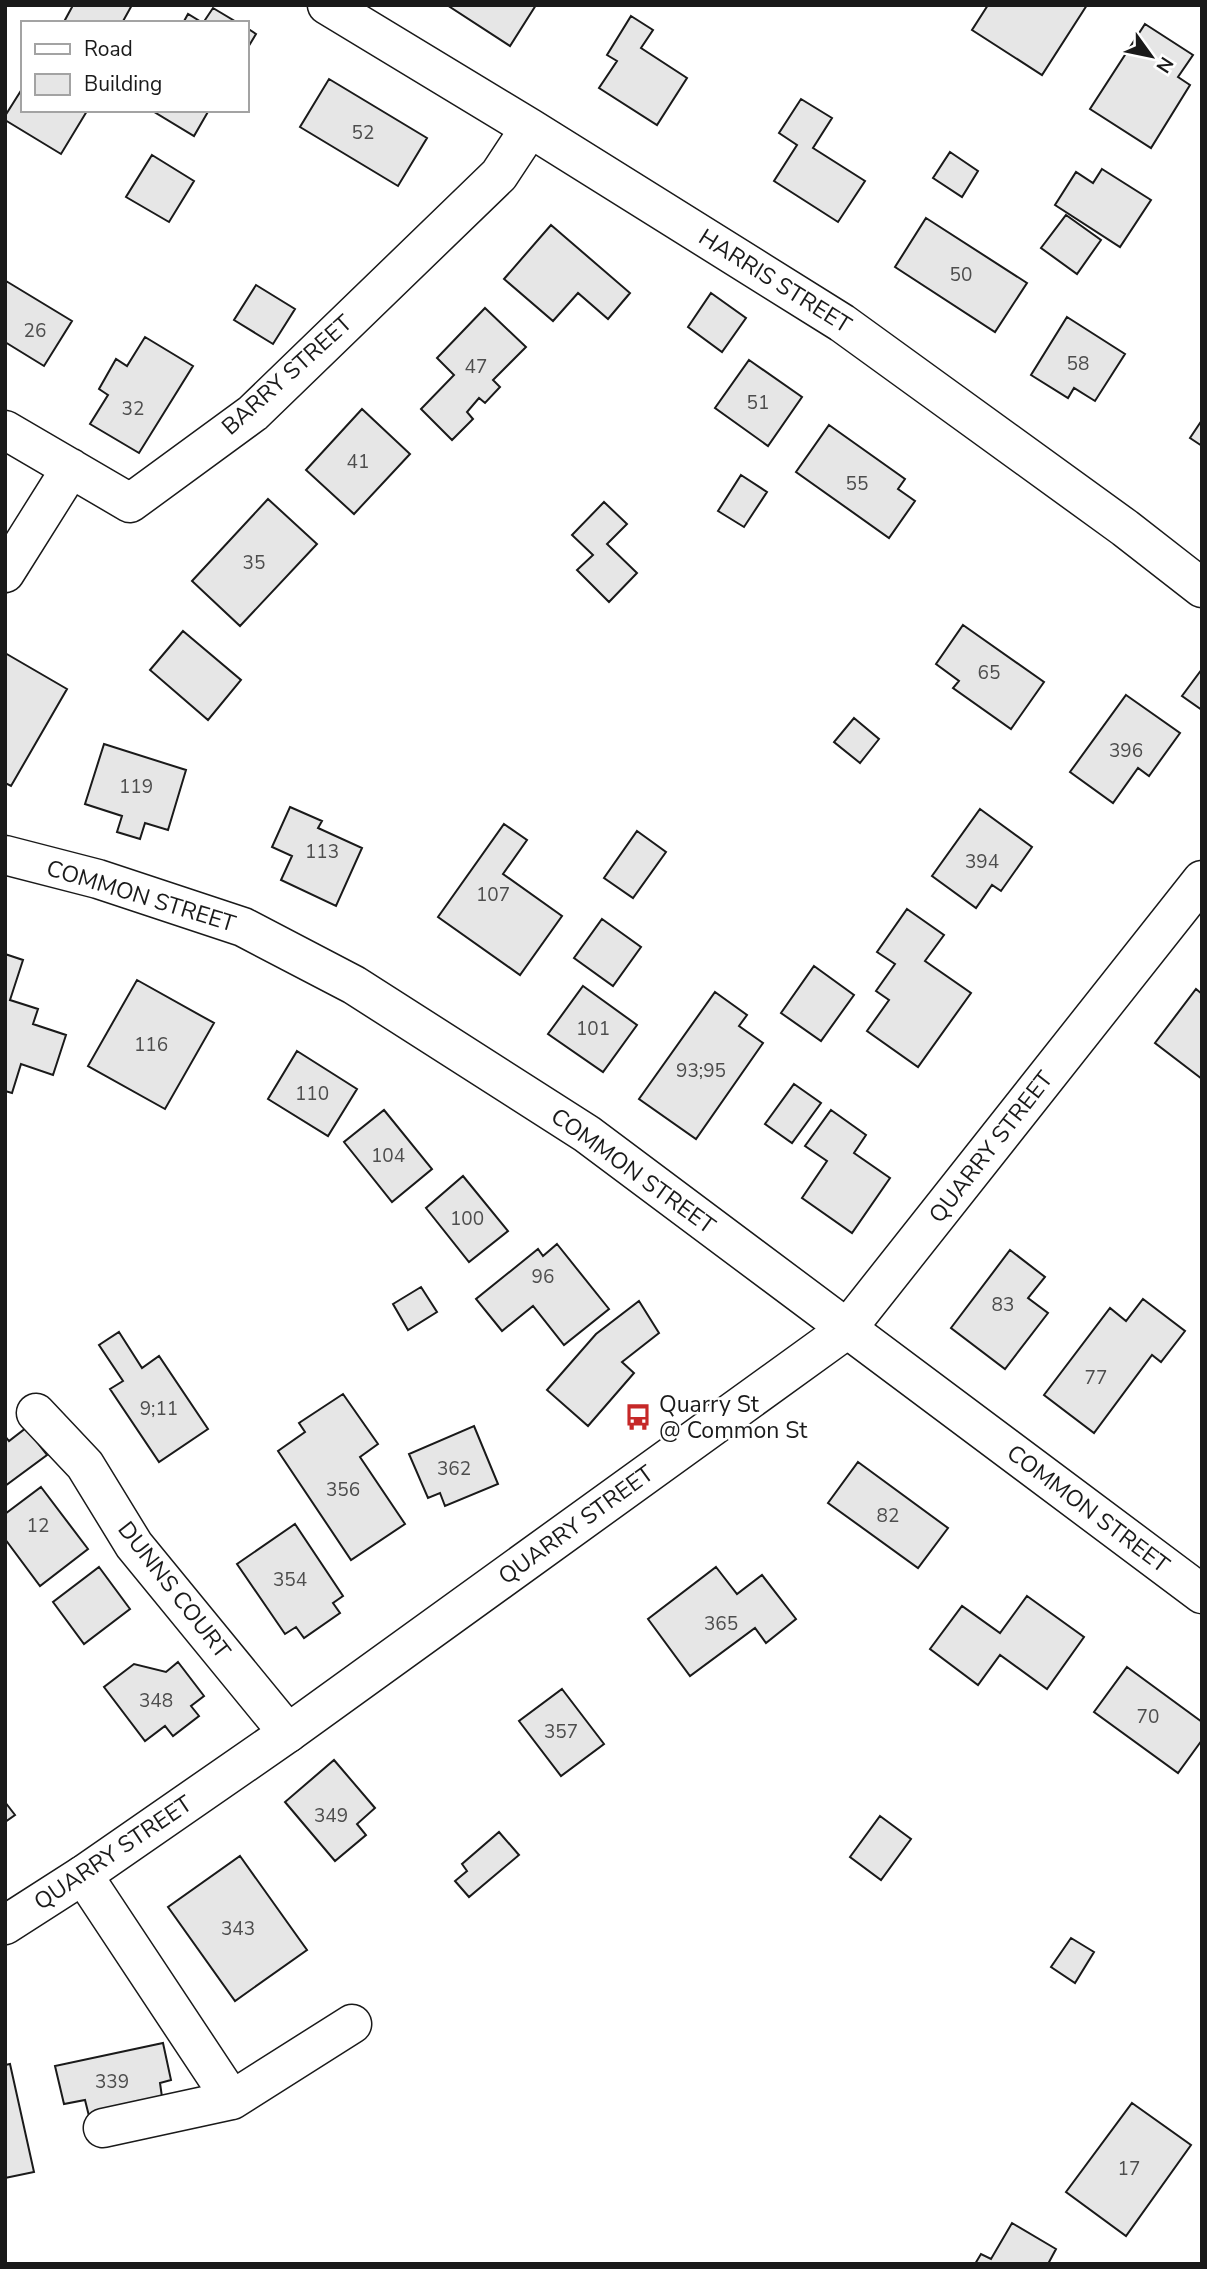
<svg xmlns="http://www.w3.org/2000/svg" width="1207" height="2269" font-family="'Nunito Sans',sans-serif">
  <rect width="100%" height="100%" fill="#fff"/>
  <!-- building -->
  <path fill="#e6e6e6" stroke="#1a1a1a" stroke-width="2" d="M 69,5 L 132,5 L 122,23 L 70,23 L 65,20 L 72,7 Z
    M 447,5 L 536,5 L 510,46 Z
    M 988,5 L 1087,5 L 1042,75 L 972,30 Z
    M 213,8 L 238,23 L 183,23 L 188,14 L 203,23 Z
    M 631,16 L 653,30 L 641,48 L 687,78 L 657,125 L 599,88 L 617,61 L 607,55 Z
    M 1145,24 L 1193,55 L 1178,77 L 1190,85 L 1151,148 L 1090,109 Z
    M 247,28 L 256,34 L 247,49 Z
    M 329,79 L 427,138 L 398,186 L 300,127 Z
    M 22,89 L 23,110 L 87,111 L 61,154 L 5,120 L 5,116 Z
    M 801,99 L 832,118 L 813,148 L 865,181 L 838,222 L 774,181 L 797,145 L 779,133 Z
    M 151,110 L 209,110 L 194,136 Z
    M 950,152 L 978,171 L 962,197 L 933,178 Z
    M 152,155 L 194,181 L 169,222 L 126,197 Z
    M 1102,169 L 1151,200 L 1120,247 L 1055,205 L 1076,172 L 1093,183 Z
    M 1066,215 L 1101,240 L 1077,274 L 1041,248 Z
    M 926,218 L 1027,283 L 995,332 L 895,267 Z
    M 551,225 L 630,293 L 608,319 L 578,293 L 553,321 L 504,279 Z
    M 6,281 L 72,321 L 44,366 L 5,342 Z
    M 256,285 L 295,309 L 273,344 L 234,320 Z
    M 711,293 L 746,318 L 722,352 L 688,327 Z
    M 485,308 L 526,347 L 493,380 L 500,387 L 485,403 L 479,398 L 467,412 L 473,419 L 452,440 L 421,409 L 454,375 L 437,358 Z
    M 1067,317 L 1125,354 L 1095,401 L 1074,388 L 1068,398 L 1031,375 Z
    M 145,337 L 193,366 L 139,453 L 90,424 L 108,395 L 99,389 L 116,359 L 127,366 Z
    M 749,360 L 802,397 L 768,446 L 715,408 Z
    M 362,409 L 410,454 L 354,514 L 306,470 Z
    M 1202,420 L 1202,446 L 1190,438 Z
    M 829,425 L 905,479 L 898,489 L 915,501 L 889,538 L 796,472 Z
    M 741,475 L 767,492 L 744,527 L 718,511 Z
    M 268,499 L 317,544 L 240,626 L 192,581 Z
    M 604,502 L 627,524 L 607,544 L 637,573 L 609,602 L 577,570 L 593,555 L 572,535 Z
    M 963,625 L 1044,682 L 1011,729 L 953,688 L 959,681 L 936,664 Z
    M 183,631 L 241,680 L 208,720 L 150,670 Z
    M 5,653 L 67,689 L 11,786 L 5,783 Z
    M 1202,669 L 1202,710 L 1182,696 Z
    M 1126,695 L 1180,733 L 1149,776 L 1138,768 L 1113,803 L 1070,772 Z
    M 854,718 L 879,739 L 860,763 L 834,742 Z
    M 104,744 L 186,770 L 168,830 L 145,823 L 140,839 L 117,832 L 122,816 L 85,804 Z
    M 290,807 L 322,821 L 318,828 L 362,848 L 336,906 L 281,880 L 292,856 L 272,847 Z
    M 980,809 L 1032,847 L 1001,891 L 992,885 L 976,908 L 932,876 Z
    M 504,824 L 527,840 L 503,874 L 562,916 L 520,975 L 438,917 Z
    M 637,831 L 666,852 L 633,898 L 604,878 Z
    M 907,909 L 944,935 L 925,961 L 971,993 L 918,1067 L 867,1031 L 889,1000 L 876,991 L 895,964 L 877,952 Z
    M 602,919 L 641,947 L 613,986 L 574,958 Z
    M 5,954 L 23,960 L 10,1000 L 38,1009 L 33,1024 L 66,1035 L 53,1075 L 21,1064 L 12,1093 L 5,1091 Z
    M 814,966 L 854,995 L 821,1041 L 781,1013 Z
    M 137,980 L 214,1023 L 165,1109 L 88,1066 Z
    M 583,986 L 637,1025 L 603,1072 L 548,1034 Z
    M 1196,989 L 1202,994 L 1202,1079 L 1155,1043 Z
    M 715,992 L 747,1015 L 739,1026 L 763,1043 L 696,1139 L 639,1099 Z
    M 297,1051 L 357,1089 L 328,1136 L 268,1099 Z
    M 794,1084 L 821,1103 L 792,1143 L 765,1124 Z
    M 384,1110 L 432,1169 L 392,1202 L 344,1142 Z
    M 831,1110 L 866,1135 L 854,1153 L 890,1178 L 852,1233 L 802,1198 L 827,1161 L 805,1146 Z
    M 463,1176 L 508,1231 L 469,1262 L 426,1208 Z
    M 557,1244 L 609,1309 L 564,1345 L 533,1306 L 502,1331 L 476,1299 L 538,1249 L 543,1256 Z
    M 1010,1250 L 1045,1277 L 1028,1298 L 1048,1313 L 1005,1369 L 951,1328 Z
    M 421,1287 L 437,1312 L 408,1330 L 393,1304 Z
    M 1143,1299 L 1185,1331 L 1161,1362 L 1152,1355 L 1094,1433 L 1044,1395 L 1110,1308 L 1126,1321 Z
    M 639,1301 L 659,1333 L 622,1362 L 634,1373 L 588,1426 L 547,1390 L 596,1334 Z
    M 119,1332 L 142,1368 L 159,1356 L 208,1429 L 159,1462 L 110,1389 L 123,1381 L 99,1345 Z
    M 343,1394 L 378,1444 L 360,1457 L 405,1524 L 351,1560 L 278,1451 L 305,1432 L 299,1423 Z
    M 474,1426 L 498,1484 L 445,1506 L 440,1493 L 428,1498 L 409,1454 Z
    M 26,1428 L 47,1455 L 5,1486 L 5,1436 L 9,1441 Z
    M 858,1462 L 948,1528 L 918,1568 L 828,1503 Z
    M 41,1487 L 88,1549 L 40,1586 L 5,1539 L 5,1514 Z
    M 295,1524 L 343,1596 L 333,1603 L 340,1613 L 304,1638 L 296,1627 L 285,1634 L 237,1564 Z
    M 99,1567 L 130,1609 L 84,1644 L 53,1602 Z
    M 716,1567 L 737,1594 L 762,1575 L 796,1619 L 766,1643 L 755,1628 L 690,1676 L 648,1619 Z
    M 1027,1596 L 1084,1637 L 1047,1689 L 1000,1655 L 978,1685 L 930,1649 L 962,1606 L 1000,1633 Z
    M 178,1662 L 204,1696 L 191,1706 L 199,1716 L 173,1736 L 165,1726 L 145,1741 L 104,1687 L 134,1664 L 166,1672 Z
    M 1127,1667 L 1202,1722 L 1202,1740 L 1178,1773 L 1094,1712 Z
    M 562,1689 L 604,1744 L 561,1776 L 519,1721 Z
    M 334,1760 L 375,1808 L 357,1824 L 366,1835 L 335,1861 L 285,1802 Z
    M 5,1802 L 15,1815 L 5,1822 Z
    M 880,1816 L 911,1839 L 881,1880 L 850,1857 Z
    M 499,1832 L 519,1855 L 469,1897 L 455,1881 L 467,1871 L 462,1864 Z
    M 240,1856 L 307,1950 L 235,2001 L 168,1907 Z
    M 1071,1938 L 1094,1952 L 1075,1983 L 1051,1967 Z
    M 163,2043 L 171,2080 L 160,2083 L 163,2104 L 90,2120 L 85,2100 L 64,2104 L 55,2066 Z
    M 10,2064 L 34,2172 L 5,2178 L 5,2065 Z
    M 1132,2103 L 1191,2145 L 1126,2236 L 1066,2192 Z
    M 1012,2223 L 1056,2249 L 1048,2264 L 975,2264 L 981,2254 L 991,2259 Z"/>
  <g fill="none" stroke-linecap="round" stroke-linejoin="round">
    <defs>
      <path id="minor" d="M 327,5 L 530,128 L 842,323 L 1125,528 L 1202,588
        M 5,430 L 130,503 L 253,413 L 499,175 L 530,128
        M 5,573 L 71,468
        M 5,855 L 98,879 L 243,927 L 354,985 L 587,1134 L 1202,1594
        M 36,1413 L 85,1465 L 134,1545 L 288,1733
        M 83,1875 L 232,2100
        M 103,2128 L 232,2100 L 352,2024"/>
      <path id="major" d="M 5,1925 L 83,1875 L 288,1733 L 846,1330 L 1202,880"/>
    </defs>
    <!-- minor casing -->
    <use href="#minor" stroke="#1a1a1a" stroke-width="41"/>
    <!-- major casing -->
    <use href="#major" stroke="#1a1a1a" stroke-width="41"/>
    <!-- minor -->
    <use href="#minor" stroke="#fff" stroke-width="38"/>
    <!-- major -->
    <use href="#major" stroke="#fff" stroke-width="38"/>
  </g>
  <!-- icons -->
  <defs>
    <symbol id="bus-bare" viewBox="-9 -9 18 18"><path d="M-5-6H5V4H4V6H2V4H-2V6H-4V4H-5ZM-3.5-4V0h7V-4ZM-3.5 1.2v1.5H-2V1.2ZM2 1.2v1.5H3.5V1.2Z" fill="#c62828" stroke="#fff" stroke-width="2.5" paint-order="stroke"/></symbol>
  </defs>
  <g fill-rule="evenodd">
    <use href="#bus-bare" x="619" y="1398" width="38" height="38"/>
  </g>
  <g text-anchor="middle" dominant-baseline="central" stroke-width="5" stroke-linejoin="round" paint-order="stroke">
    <!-- number labels -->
    <g font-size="19" fill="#4d4d4d">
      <text x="363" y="133">52</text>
      <text x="961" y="275">50</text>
      <text x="35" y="331">26</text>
      <text x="1078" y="364">58</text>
      <text x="476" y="367">47</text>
      <text x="758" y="403">51</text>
      <text x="133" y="409">32</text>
      <text x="358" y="462">41</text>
      <text x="857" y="484">55</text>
      <text x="254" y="563">35</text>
      <text x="989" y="673">65</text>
      <text x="1126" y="751">396</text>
      <text x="136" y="787">119</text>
      <text x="322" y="852">113</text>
      <text x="982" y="862">394</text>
      <text x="493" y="895">107</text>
      <text x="593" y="1029">101</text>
      <text x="151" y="1045">116</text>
      <text x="701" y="1071">93;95</text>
      <text x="312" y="1094">110</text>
      <text x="388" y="1156">104</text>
      <text x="467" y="1219">100</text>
      <text x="543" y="1277">96</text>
      <text x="1003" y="1305">83</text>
      <text x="1096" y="1378">77</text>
      <text x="159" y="1409">9;11</text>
      <text x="454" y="1469">362</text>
      <text x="343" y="1490">356</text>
      <text x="888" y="1516">82</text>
      <text x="38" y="1526">12</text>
      <text x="290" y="1580">354</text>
      <text x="721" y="1624">365</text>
      <text x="156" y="1701">348</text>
      <text x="1148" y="1717">70</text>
      <text x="561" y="1732">357</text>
      <text x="331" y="1816">349</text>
      <text x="238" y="1929">343</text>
      <text x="112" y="2082">339</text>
      <text x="1129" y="2169">17</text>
    </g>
    <!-- street labels -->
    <g font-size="23" fill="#1a1a1a" stroke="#fff">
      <text transform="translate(775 281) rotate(32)">HARRIS STREET</text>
      <text transform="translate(287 375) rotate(-42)">BARRY STREET</text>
      <text transform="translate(141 896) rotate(17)">COMMON STREET</text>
      <text transform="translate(991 1147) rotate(-52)">QUARRY STREET</text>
      <text transform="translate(633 1171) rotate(36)">COMMON STREET</text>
      <text transform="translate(1088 1509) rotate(37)">COMMON STREET</text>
      <text transform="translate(576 1525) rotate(-36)">QUARRY STREET</text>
      <text transform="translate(174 1590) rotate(52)">DUNNS COURT</text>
      <text transform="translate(113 1853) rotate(-34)">QUARRY STREET</text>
    </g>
    <!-- poi labels -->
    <g font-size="23" fill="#1a1a1a" stroke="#fff" text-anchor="start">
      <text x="659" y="1404">Quarry St<tspan x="659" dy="26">@ Common St</tspan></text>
    </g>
  </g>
  <!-- border -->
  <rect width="1207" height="2269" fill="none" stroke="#1a1a1a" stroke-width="14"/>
  <!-- legend -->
  <rect x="21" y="21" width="228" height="91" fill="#ffffff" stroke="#a3a3a3" stroke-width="2"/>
  <rect x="35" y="44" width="35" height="10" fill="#ffffff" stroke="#a3a3a3" stroke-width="2"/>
  <text x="84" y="56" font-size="21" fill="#1a1a1a">Road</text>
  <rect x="35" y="74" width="35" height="21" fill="#e6e6e6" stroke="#a3a3a3" stroke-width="2"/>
  <text x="84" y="91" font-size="21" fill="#1a1a1a">Building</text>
  <!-- north arrow -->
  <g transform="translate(1151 56) rotate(123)" stroke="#ffffff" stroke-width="5" paint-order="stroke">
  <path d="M0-5L12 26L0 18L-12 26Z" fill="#1a1a1a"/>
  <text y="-10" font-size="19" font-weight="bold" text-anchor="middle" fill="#1a1a1a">N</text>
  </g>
</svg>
